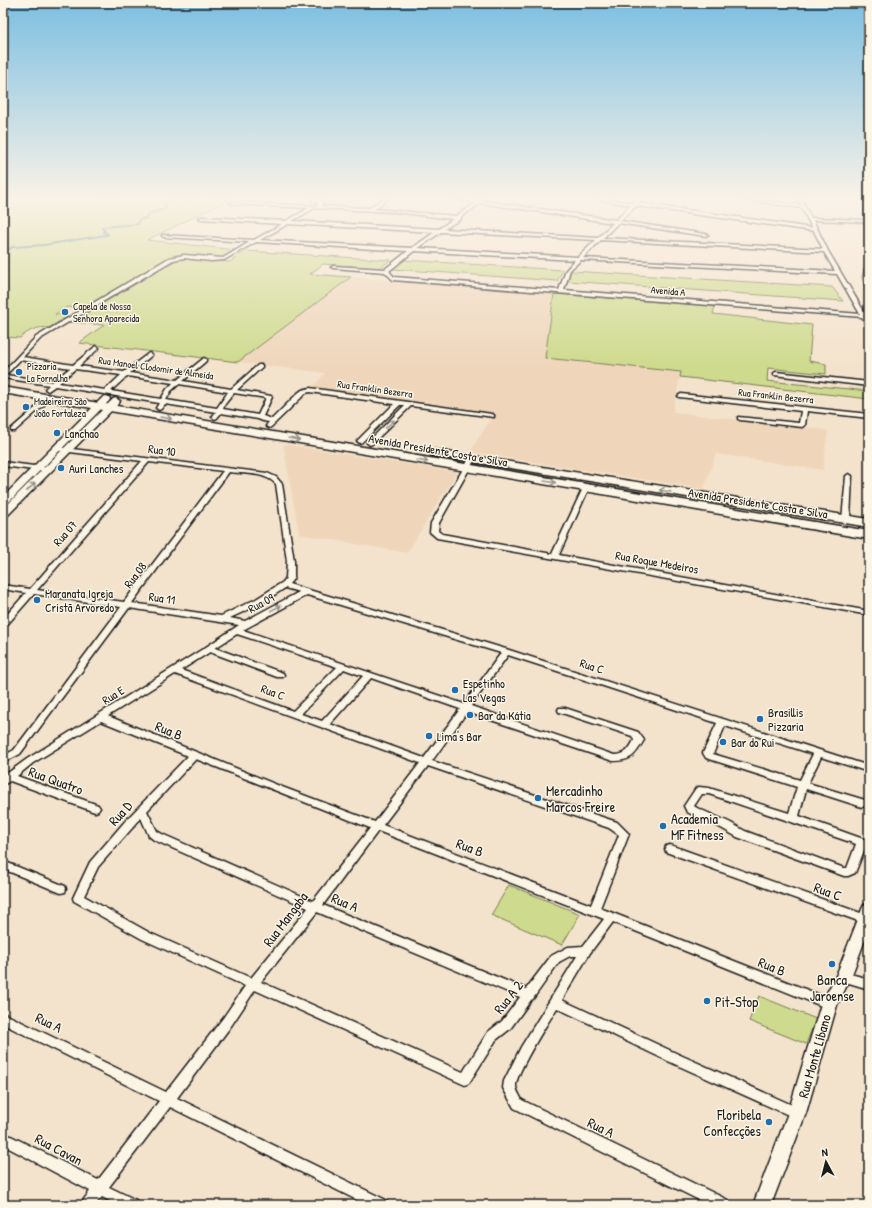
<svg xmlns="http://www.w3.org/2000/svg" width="872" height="1208" font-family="'Patrick Hand',sans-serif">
  <rect width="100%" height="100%" fill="#f4e3cc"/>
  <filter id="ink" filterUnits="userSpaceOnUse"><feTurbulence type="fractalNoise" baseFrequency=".025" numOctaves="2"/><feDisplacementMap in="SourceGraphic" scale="8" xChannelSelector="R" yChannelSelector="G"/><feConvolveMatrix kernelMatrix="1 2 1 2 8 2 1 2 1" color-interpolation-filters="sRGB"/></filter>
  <g filter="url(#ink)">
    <!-- built -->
    <path fill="#efd6bb" d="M 351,277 L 554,294 L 545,358 L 681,372 L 673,412 L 828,430 L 823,470 L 716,454 L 704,489 L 470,452 L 494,413 L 313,387 L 325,373 L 237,362 Z
      M 283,444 L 457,472 L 407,553 L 299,534 Z"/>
    <!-- green -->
    <path fill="#ceda8d" stroke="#757b54" d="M 3,198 L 233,198 L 147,240 L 236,250 L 226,257 L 219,258 L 176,255 L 82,310 L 67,307 L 55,314 L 68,316 L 50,328 C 38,326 29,330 20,338 L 3,337 Z
      M 245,251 L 391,260 L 379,268 L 323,264 L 310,274 L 351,277 L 238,362 L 79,343 L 104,325 L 71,322 L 180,258 L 230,262 Z
      M 403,260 L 563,270 L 557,281 L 393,269 Z
      M 571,271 L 832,287 L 843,301 L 568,281 Z
      M 554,294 L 715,306 L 713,314 L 812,325 L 809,361 L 826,364 L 826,374 L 768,368 L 767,381 L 869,391 L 869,399 L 680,377 L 681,372 L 545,358 Z
      M 509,885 L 580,914 L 562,945 L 491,915 Z
      M 759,996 L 816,1019 L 806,1044 L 749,1021 Z"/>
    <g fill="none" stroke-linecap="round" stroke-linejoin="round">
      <!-- stream -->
      <path stroke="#57878c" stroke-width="2" d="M 3,252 L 13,247 L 44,245 L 106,235 L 108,234 L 103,232 L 105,231 L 102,228 L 103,227 L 138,224 L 139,220 L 146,218 L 148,214 L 166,209 L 165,202 L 180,199 L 186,202 L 194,198"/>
      <defs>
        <path id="street" d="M 312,198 L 322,200 L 322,206 L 369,208 L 384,198 L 389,198 L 374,209 L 456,216 L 476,203 L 452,198 L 479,200 L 482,198 L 487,198 L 484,201 L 616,220 L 631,205 L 589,198 L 601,198 L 634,203 L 638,198 L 643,198 L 638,203 L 812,228 L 802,208 L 734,198 L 746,198 L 801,205 L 797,198 L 801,198 L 811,218 L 869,220 L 869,222 L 813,220 L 828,251 L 869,320 L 869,327 L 867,326 L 862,317 L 393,280 L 385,272 L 333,268 L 331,267 L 333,266 L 385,269 L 408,251 L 256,242 L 224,260 L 211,261 L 184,258 L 173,260 L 40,339 L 23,357 L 73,365 L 96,346 L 99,348 L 98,349 L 79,366 L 124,372 L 149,353 L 152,355 L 151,356 L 130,373 L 177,380 L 204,358 L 206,359 L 206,361 L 183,381 L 231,389 L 258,365 L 262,365 L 262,367 L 237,390 L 271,396 L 272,397 L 263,416 L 272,419 L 298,393 L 302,390 L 310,388 L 492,414 L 494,415 L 494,417 L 411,406 L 372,444 L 370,445 L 367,443 L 405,405 L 400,405 L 362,442 L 360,443 L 357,441 L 394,404 L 310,392 L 306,393 L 271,427 L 269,428 L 266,426 L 269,422 L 263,421 L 258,419 L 221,413 L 217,418 L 215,419 L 212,417 L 216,412 L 165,404 L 161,409 L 159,410 L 156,408 L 159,403 L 55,386 L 48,391 L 45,389 L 49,385 L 3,378 L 3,372 L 36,337 L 169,258 L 184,255 L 223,258 L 250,242 L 164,237 L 162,236 L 162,235 L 254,240 L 282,224 L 201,219 L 199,218 L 201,217 L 286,221 L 309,208 L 232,204 L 230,203 L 232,202 L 318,206 L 318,202 L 312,201 ZM 481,203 L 613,223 L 598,238 L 444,229 L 461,219 L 461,217 ZM 636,206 L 814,231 L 823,249 L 603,238 L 618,223 L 706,236 L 708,235 L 706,234 L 620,221 ZM 315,208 L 394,212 L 453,219 L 439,229 L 292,221 ZM 288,224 L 435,232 L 412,248 L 260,240 ZM 441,232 L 596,240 L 578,257 L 418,248 ZM 601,240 L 824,252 L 835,271 L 583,258 ZM 414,251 L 575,260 L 566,270 L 559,290 L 394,277 L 389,271 ZM 581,260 L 837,274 L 860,314 L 564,290 L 570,270 ZM 20,360 L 70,368 L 52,382 L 6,375 ZM 75,369 L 121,375 L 105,390 L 59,383 ZM 127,376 L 173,383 L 167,389 L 161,399 L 111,391 ZM 179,384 L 228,392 L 217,408 L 166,400 L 171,391 ZM 234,393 L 266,398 L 258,415 L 223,409 L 225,404 Z
          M 776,372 L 869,382 L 869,386 L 774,375 L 774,373 Z
          M 681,394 L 869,414 L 869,418 L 807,411 L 805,425 L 802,427 L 740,420 L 738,419 L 738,417 L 799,423 L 801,411 L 679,397 L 678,396 Z
          M 49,396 L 51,397 L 51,399 L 15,431 L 11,431 L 11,429 Z
          M 56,447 L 267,473 L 276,477 L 282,484 L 294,561 L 294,578 L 289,584 L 509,650 L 869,766 L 869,772 L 821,757 L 808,783 L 865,800 L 867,803 L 865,806 L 862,807 L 806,789 L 799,816 L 869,841 L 869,849 L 865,848 L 855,873 L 848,876 L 844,876 L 737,837 L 721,828 L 687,812 L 684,806 L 696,788 L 699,787 L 709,788 L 789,813 L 797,787 L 706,758 L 703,753 L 717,723 L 508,655 L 471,706 L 614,755 C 625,755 629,750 634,740 L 632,736 L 559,712 L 558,710 L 559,708 L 565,708 L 638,732 L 644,740 C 635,755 632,761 613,761 L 467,712 L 432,761 L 617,822 L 629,834 L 600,908 L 833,1000 L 835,1004 L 833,1008 L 829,1009 L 613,922 L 590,953 L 562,1000 L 678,1054 L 801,1109 L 803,1113 L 801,1117 L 797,1119 L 793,1117 L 670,1062 L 557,1008 C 549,1021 515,1074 516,1086 C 516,1090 520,1096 522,1100 L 728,1200 L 730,1205 L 709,1205 L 514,1108 L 503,1088 L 504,1081 L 521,1047 L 577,956 L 570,956 L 559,962 L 535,996 L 533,999 L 531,1000 L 510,1029 L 496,1040 L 469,1083 L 465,1085 L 255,990 L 231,1026 L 177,1098 L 386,1200 L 388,1205 L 367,1205 L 170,1107 L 109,1187 L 136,1200 L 138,1205 L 117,1205 L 102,1197 L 95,1205 L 80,1205 L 90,1191 L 3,1145 L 3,1132 L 98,1180 L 159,1101 L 3,1024 L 3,1013 L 166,1092 L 223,1018 L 245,986 L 142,939 L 74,901 L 73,898 L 90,862 L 127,819 L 188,756 L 101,721 L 33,763 L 17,776 L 98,805 L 100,808 L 98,811 L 95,812 L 92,811 L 10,781 L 3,785 L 3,777 L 5,775 L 27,759 L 206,647 L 239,625 L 129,608 L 20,754 L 3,763 L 3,756 L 14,750 L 121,607 L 34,594 L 6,626 L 3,626 L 3,619 L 26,593 L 3,589 L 3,585 L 30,589 L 142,461 L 54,450 L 54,448 ZM 149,462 L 223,471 L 124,602 L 37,590 ZM 229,472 C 244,474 265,472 276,484 L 287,561 L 286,578 L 283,582 L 256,599 L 221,616 L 132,603 ZM 285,588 L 299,592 L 245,621 L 230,618 L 262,603 ZM 307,595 L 501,653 L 464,704 L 243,630 ZM 237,634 L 337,667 L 293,711 L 181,670 L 210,652 L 277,677 L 283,677 L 284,675 L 283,673 L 215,648 ZM 344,669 L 363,676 L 322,721 L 301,714 ZM 175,674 L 420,763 L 375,822 L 282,787 L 108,716 ZM 371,678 L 460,709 L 424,758 L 330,724 ZM 725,726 L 813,754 L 800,780 L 713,754 ZM 196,759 L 370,828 L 313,901 L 162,834 L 157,831 L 147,811 ZM 428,766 L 609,828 L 619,835 L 591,905 L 383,825 ZM 702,794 L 709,794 L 856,844 L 847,868 L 844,868 L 745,831 L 729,822 L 697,808 L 694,806 ZM 141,818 L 149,836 L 154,840 L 308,908 L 251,978 L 150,933 L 84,896 L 98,867 ZM 378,831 L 604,919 L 583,946 L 568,947 L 551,956 L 526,989 L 323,905 ZM 317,912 L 520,997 L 502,1021 L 488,1032 L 463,1072 L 261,982 Z
          M 472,457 L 475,459 L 439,523 L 438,531 L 442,534 L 552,554 L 583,488 L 586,486 L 589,488 L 559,555 L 869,611 L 869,615 L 437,538 L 430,532 L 431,523 L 469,459 Z
          M 3,462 L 49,468 L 52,470 L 49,472 L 3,466 Z
          M 849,474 L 852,476 L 850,520 L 846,522 L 842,520 L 846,476 Z
          M 670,845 L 869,916 L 869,922 L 865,923 L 861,922 L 666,852 L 665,849 L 666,846 Z
          M 3,861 L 65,886 L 66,889 L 65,892 L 61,893 L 3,869 Z
          M 843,972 L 869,979 L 869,989 L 839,980 L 837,977 L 839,974 Z"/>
        <path id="secondary" d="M 106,396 L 109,397 L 110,399 L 109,401 L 6,505 L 3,506 L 3,497 L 103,397 Z
          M 116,398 L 120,401 L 119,403 L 6,517 L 3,518 L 3,509 L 113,399 Z
          M 869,903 L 869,929 L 851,977 L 837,1005 L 806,1113 L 771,1205 L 753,1205 L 788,1113 L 821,1004 L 836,976 L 862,909 L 864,905 Z"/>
        <path id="primary" d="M 3,387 L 869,531 L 869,539 L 3,393 Z
          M 435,450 L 869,519 L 869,527 L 431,455 L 430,453 L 431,451 Z"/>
      </defs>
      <!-- street casing -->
      <use href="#street" stroke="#1c1c1c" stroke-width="3"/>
      <!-- secondary casing -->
      <use href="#secondary" stroke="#1c1c1c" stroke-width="3"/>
      <!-- primary casing -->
      <use href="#primary" stroke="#1c1c1c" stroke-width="3"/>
      <!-- street -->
      <use href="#street" fill="#fcf5e5" fill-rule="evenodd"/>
      <!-- secondary -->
      <use href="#secondary" fill="#fcf5e5" fill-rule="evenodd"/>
      <!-- primary -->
      <use href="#primary" fill="#fcf5e5" fill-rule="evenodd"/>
    </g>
    <!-- wall -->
    <path fill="#c29e7e" stroke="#1c1c1c" d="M 864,268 L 869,269 L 869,289 L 865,288 L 862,277 Z"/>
    <!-- building -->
    <path fill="#e2b892" stroke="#1c1c1c" d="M 864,268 L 869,269 L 869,279 L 867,279 Z"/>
    <!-- one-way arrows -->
    <defs><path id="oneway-shaft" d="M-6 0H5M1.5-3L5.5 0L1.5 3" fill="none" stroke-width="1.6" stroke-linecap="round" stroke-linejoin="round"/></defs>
    <g stroke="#97938b">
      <use href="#oneway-shaft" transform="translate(166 418) rotate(10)"/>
      <use href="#oneway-shaft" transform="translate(390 424) rotate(-44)"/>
      <use href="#oneway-shaft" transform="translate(294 439) rotate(10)"/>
      <use href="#oneway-shaft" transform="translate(422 461) rotate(9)"/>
      <use href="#oneway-shaft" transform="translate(550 482) rotate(9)"/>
      <use href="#oneway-shaft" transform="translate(31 487) rotate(-44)"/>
      <use href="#oneway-shaft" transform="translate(665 491) rotate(-171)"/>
      <use href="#oneway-shaft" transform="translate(276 608) rotate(-28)"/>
    </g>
  </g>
  <!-- sky -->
  <linearGradient id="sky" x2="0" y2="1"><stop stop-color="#7dbfe1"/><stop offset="0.54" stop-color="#faf2e8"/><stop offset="1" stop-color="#faf2e8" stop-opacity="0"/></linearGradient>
  <rect width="872" height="367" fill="url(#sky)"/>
  <!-- markers -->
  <g fill="#1f6fb2" stroke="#fcf5e5" stroke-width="1.5">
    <circle cx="65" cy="312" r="4"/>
    <circle cx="19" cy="372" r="4"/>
    <circle cx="26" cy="407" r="4"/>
    <circle cx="57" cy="433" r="4"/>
    <circle cx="61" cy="468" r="4"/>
    <circle cx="37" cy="600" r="4"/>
    <circle cx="455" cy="690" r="4"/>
    <circle cx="470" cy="715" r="4"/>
    <circle cx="760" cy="719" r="4"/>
    <circle cx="429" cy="736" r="4"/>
    <circle cx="723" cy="742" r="4"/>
    <circle cx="538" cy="798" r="4"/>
    <circle cx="663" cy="826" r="4"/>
    <circle cx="832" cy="964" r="4"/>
    <circle cx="707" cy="1001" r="4"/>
    <circle cx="769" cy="1122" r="4"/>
  </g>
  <g text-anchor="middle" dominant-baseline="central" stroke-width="3" stroke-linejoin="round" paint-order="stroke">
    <!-- far-street labels -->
    <g font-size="10" fill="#1c1c1c" stroke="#fcf5e5">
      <text transform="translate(668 291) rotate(5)">Avenida A</text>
      <text transform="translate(156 368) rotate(8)">Rua Manoel Clodomir de Almeida</text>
      <text transform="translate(375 389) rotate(8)">Rua Franklin Bezerra</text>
      <text transform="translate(776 396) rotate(6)">Rua Franklin Bezerra</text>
    </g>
    <!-- far-poi labels -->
    <g font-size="10" fill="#1c1c1c" stroke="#fcf5e5" text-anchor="start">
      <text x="73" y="306">Capela de Nossa<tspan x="73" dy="12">Senhora Aparecida</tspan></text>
      <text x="27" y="366">Pizzaria<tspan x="27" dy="12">La Fornalha</tspan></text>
      <text x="34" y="401">Madeireira São<tspan x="34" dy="12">João Fortaleza</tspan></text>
    </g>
    <!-- poi labels -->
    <g font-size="12" fill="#1c1c1c" stroke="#fcf5e5" text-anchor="start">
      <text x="65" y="433">Lanchao</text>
      <text x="69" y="468">Auri Lanches</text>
      <text x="45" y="593">Maranata Igreja<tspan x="45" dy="14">Cristã Arvoredo</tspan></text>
      <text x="463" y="683">Espetinho<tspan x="463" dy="14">Las Vegas</tspan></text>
      <text x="768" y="712">Brasillis<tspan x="768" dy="14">Pizzaria</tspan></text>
      <text x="478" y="715">Bar da Kátia</text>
      <text x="437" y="736">Lima's Bar</text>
      <text x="731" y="742">Bar do Rui</text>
    </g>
    <!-- street labels -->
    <g font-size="12" fill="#1c1c1c" stroke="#fcf5e5">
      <text transform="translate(162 450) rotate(7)">Rua 10</text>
      <text transform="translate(438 450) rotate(10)">Avenida Presidente Costa e Silva</text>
      <text transform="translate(758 503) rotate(9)">Avenida Presidente Costa e Silva</text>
      <text transform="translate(65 533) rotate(-49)">Rua 07</text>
      <text transform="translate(657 562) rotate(10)">Rua Roque Medeiros</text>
      <text transform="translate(135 575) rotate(-53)">Rua 08</text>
      <text transform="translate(162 598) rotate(8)">Rua 11</text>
      <text transform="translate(261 603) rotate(-28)">Rua 09</text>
      <text transform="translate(592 666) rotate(18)">Rua C</text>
      <text transform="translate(273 692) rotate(20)">Rua C</text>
      <text transform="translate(113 695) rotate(-32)">Rua E</text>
    </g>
    <!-- near-street labels -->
    <g font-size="14" fill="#1c1c1c" stroke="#fcf5e5">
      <text transform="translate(169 730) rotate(22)">Rua B</text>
      <text transform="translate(56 780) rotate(20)">Rua Quatro</text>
      <text transform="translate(120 813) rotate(-48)">Rua D</text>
      <text transform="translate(470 847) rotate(21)">Rua B</text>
      <text transform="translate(828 891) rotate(20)">Rua C</text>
      <text transform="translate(345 902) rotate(23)">Rua A</text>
      <text transform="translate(285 919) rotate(-53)">Rua Mangaba</text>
      <text transform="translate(772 966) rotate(22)">Rua B</text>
      <text transform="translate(508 997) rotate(-52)">Rua A 2</text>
      <text transform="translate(49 1022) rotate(26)">Rua A</text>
      <text transform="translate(814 1056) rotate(-74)">Rua Monte Líbano</text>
      <text transform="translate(601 1127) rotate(26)">Rua A</text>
      <text transform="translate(59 1149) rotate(28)">Rua Cavan</text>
    </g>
    <!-- near-poi labels -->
    <g font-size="14" fill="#1c1c1c" stroke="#fcf5e5" text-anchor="start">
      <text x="546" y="790">Mercadinho<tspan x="546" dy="16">Marcos Freire</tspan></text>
      <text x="671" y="818">Academia<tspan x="671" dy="16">MF Fitness</tspan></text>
      <text x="832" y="979" text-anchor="middle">Banca<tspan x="832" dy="16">Jaroense</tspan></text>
      <text x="715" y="1001">Pit-Stop</text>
      <text x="761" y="1114" text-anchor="end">Floribela<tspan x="761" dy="16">Confecções</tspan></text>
    </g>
  </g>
  <!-- margin -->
  <rect width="872" height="1208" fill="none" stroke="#fcf5e5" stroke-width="16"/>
  <rect x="8" y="8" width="856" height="1192" fill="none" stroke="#1c1c1c" stroke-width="1.5" filter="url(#ink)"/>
  <!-- north arrow -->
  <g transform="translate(826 1162) rotate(353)" stroke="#fcf5e5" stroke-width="3" paint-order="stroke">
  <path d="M0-3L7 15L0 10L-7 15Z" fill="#1c1c1c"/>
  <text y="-6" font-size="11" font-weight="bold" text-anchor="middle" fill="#1c1c1c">N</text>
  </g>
</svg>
